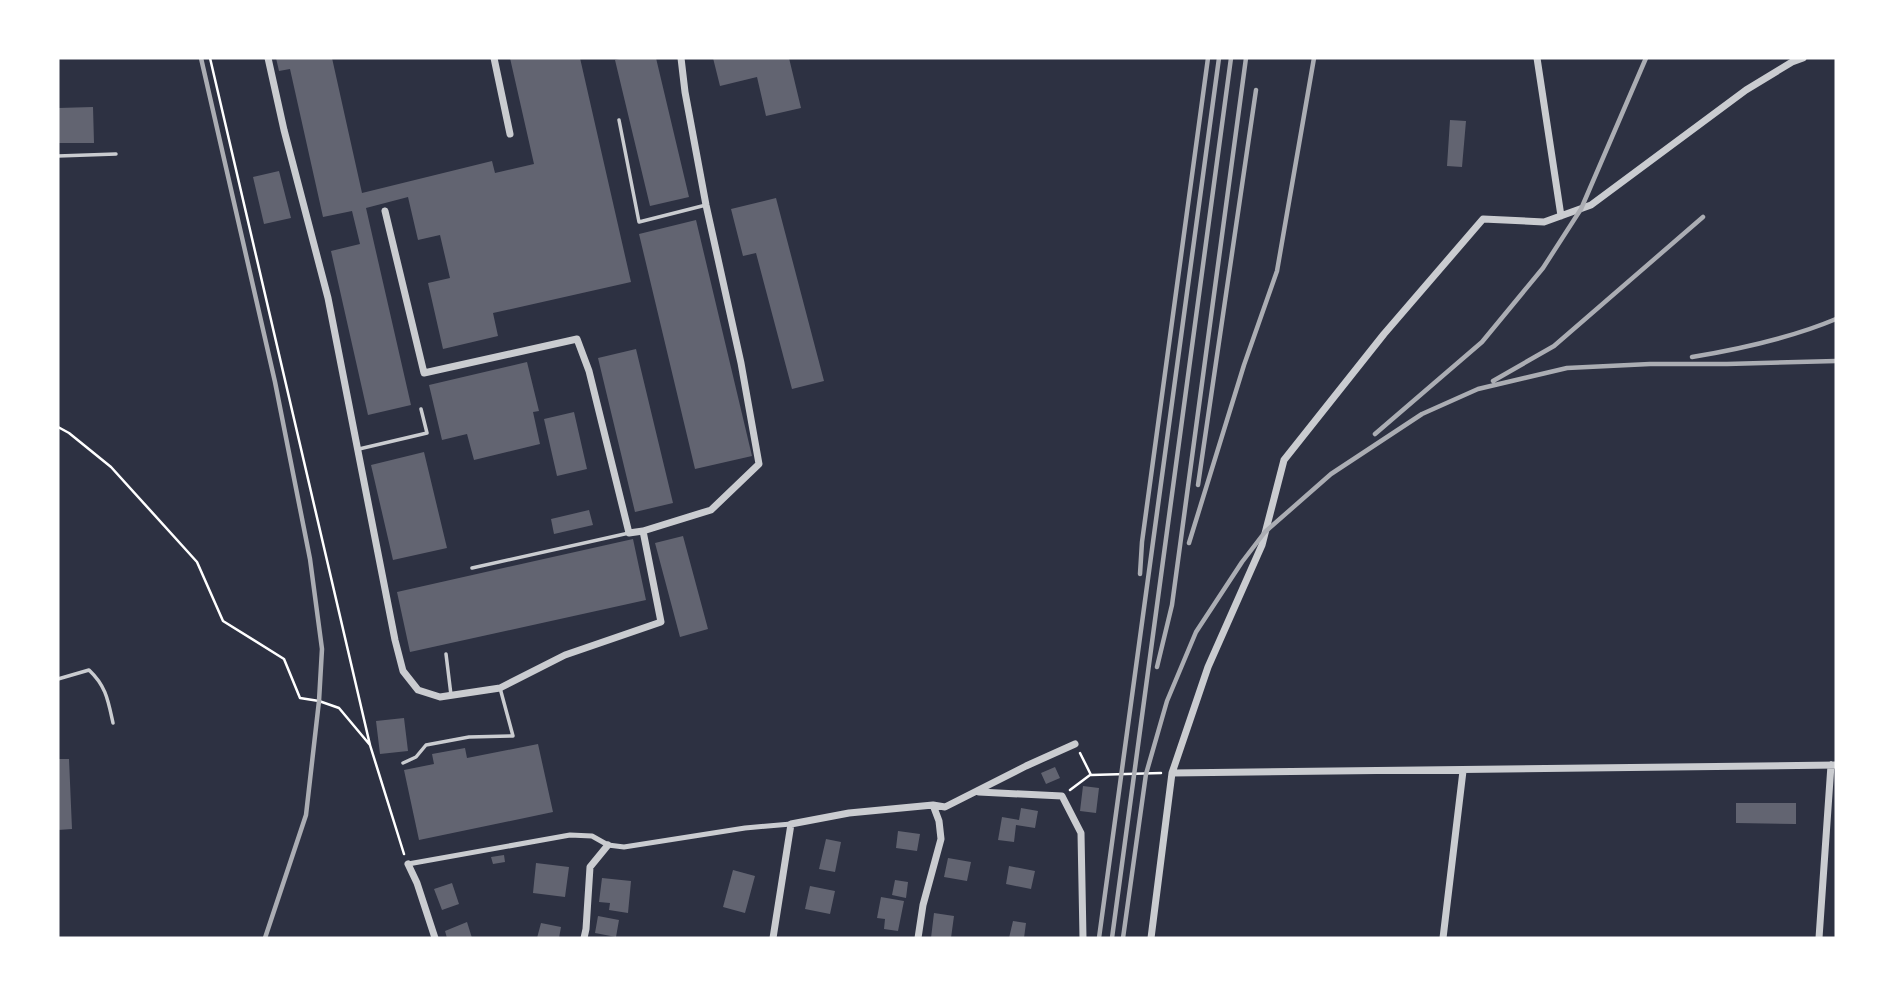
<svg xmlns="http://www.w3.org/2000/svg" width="1894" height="996" font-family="Commissioner,sans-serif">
  <rect width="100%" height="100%" fill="#2d3142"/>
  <!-- building -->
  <path fill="#626471" d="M 276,58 L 332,58 L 362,193 L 492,161 L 495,173 L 534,164 L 510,58 L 580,58 L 631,282 L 493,313 L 498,336 L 443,349 L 428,283 L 450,278 L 440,235 L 418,240 L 408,197 L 366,208 L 411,405 L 368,415 L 331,251 L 360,244 L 352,211 L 323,217 L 290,69 L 279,71 Z
    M 624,58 L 656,58 L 689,197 L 650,206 L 615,60 Z
    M 713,58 L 789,58 L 801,108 L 766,116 L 757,77 L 720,86 Z
    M 93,107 L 94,143 L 58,143 L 58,108 Z
    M 1450,120 L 1466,121 L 1462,167 L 1447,166 Z
    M 279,171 L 291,218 L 264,224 L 253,177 Z
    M 776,198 L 824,381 L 792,389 L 756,253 L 743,256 L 731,209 Z
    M 696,220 L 752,456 L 695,469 L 639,234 Z
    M 636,349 L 673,503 L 635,512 L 598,358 Z
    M 527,362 L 539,411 L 533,412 L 540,444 L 474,460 L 467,434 L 442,440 L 429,385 Z
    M 574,412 L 587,469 L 557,476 L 544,419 Z
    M 424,452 L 447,548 L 393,560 L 371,465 Z
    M 589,510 L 593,525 L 554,534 L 551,519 Z
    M 683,536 L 708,629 L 680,637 L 655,543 Z
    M 633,539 L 646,600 L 410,652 L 397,592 Z
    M 404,718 L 408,751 L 380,754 L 376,721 Z
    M 538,744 L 553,812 L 419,840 L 404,770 L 434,764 L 432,754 L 465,748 L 467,758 Z
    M 58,759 L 69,759 L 72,829 L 58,830 Z
    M 1055,767 L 1060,778 L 1046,784 L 1041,773 Z
    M 1083,786 L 1099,788 L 1096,813 L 1080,811 Z
    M 1736,803 L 1796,803 L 1796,824 L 1736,823 Z
    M 1021,808 L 1038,811 L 1035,828 L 1016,825 L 1014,842 L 998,840 L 1002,817 L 1019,820 Z
    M 898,831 L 920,834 L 917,851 L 896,848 Z
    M 826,839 L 841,842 L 835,872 L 819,869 Z
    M 504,855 L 505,862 L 493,864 L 491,857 Z
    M 948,858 L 971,862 L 967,881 L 944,877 Z
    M 536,863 L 569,867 L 565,897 L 533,893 Z
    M 1009,866 L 1035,871 L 1031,889 L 1006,884 Z
    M 733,870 L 755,876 L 745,913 L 723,907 Z
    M 602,878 L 631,881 L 628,913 L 609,910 L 610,903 L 599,902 Z
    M 895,880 L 908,882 L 906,898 L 892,895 Z
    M 452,883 L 459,904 L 442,910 L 434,889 Z
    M 810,886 L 835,891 L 830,914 L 805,909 Z
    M 881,897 L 904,901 L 898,931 L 884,929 L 885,919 L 877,918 Z
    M 934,913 L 954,916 L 951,938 L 931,938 Z
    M 598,916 L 619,920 L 616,937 L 595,933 Z
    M 1013,921 L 1026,923 L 1024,938 L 1009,938 Z
    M 467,922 L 472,938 L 447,938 L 445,931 Z
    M 541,923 L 561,927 L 559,938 L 537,938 Z"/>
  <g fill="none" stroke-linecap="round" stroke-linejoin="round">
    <!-- path -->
    <path stroke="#fff" stroke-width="2.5" d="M 210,58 L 370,745 L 404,854
      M 58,427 L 69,433 L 111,467 L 197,562 L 223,621 L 284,659 L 300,698 L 319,701 L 339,708 L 370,745
      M 1080,753 L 1091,775 L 1161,773
      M 1070,790 L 1090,775"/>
    <!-- service -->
    <path stroke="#caccd0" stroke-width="3.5" d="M 619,120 L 639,222 L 706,205
      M 58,156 L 116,154
      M 359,449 L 427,433 L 421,409
      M 472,568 L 629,533
      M 446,654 L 451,695
      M 58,679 L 89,670 C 106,686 108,700 113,723
      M 403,763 L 416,757 L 426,745 L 469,737 L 513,736 L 500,688"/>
    <!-- pedestrian -->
    <path stroke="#caccd0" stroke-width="5" d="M 408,864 L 570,835 L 592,836 L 608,845 L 624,847 L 745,828 L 791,824"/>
    <!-- minor -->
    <path stroke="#caccd0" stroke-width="7" d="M 268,58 L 284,130 L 328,298 L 395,640 L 403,671 L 418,690 L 440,697 L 500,688 L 565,655 L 661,622 L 643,531 L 711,510 L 759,464 L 741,363 L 706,205 L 685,92 L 681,58
      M 494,58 L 510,134
      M 1537,58 L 1561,216
      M 385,211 L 424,373 L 577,339 L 589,371 L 629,533 L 643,531
      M 1172,773 L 1836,765
      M 979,792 L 1062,796 L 1081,833 L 1083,938
      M 408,864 L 417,883 L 435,938
      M 584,938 L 586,929 L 590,867 L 608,845
      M 773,938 L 791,824 L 849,813 L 933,805 L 945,807 L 1026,766 L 1075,744
      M 918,938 L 923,905 L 941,839 L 939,821 L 933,805
      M 1151,938 L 1172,773 L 1208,667 L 1262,545 L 1284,460 L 1384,334 L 1483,219 L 1544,222 L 1591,205 L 1746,90 L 1792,62 L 1803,58
      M 1443,938 L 1463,771
      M 1819,938 L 1831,765"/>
    <!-- rail -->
    <path stroke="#abadb3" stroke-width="4.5" d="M 201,58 L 275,382 L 310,559 L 322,649 L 319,701 L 306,815 L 265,938
      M 1692,357 C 1740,349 1791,338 1836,319
      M 1493,381 L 1554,346 L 1703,217
      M 1375,434 L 1482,342 L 1543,268 L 1581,209 L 1646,58
      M 1198,485 L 1256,90
      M 1189,543 L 1244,365 L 1277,271 L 1314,58
      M 1140,574 L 1142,542 L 1208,58
      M 1157,667 L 1172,605 L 1246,58
      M 1099,938 L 1219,58
      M 1112,938 L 1231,58
      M 1123,938 L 1146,774 L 1167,701 L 1196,632 L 1242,562 L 1265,532 L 1331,474 L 1422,414 L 1478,389 L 1567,368 L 1650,364 L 1727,364 L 1836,361"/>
  </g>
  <!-- border -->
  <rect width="1894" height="996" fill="none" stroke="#ffffff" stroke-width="119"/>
</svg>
